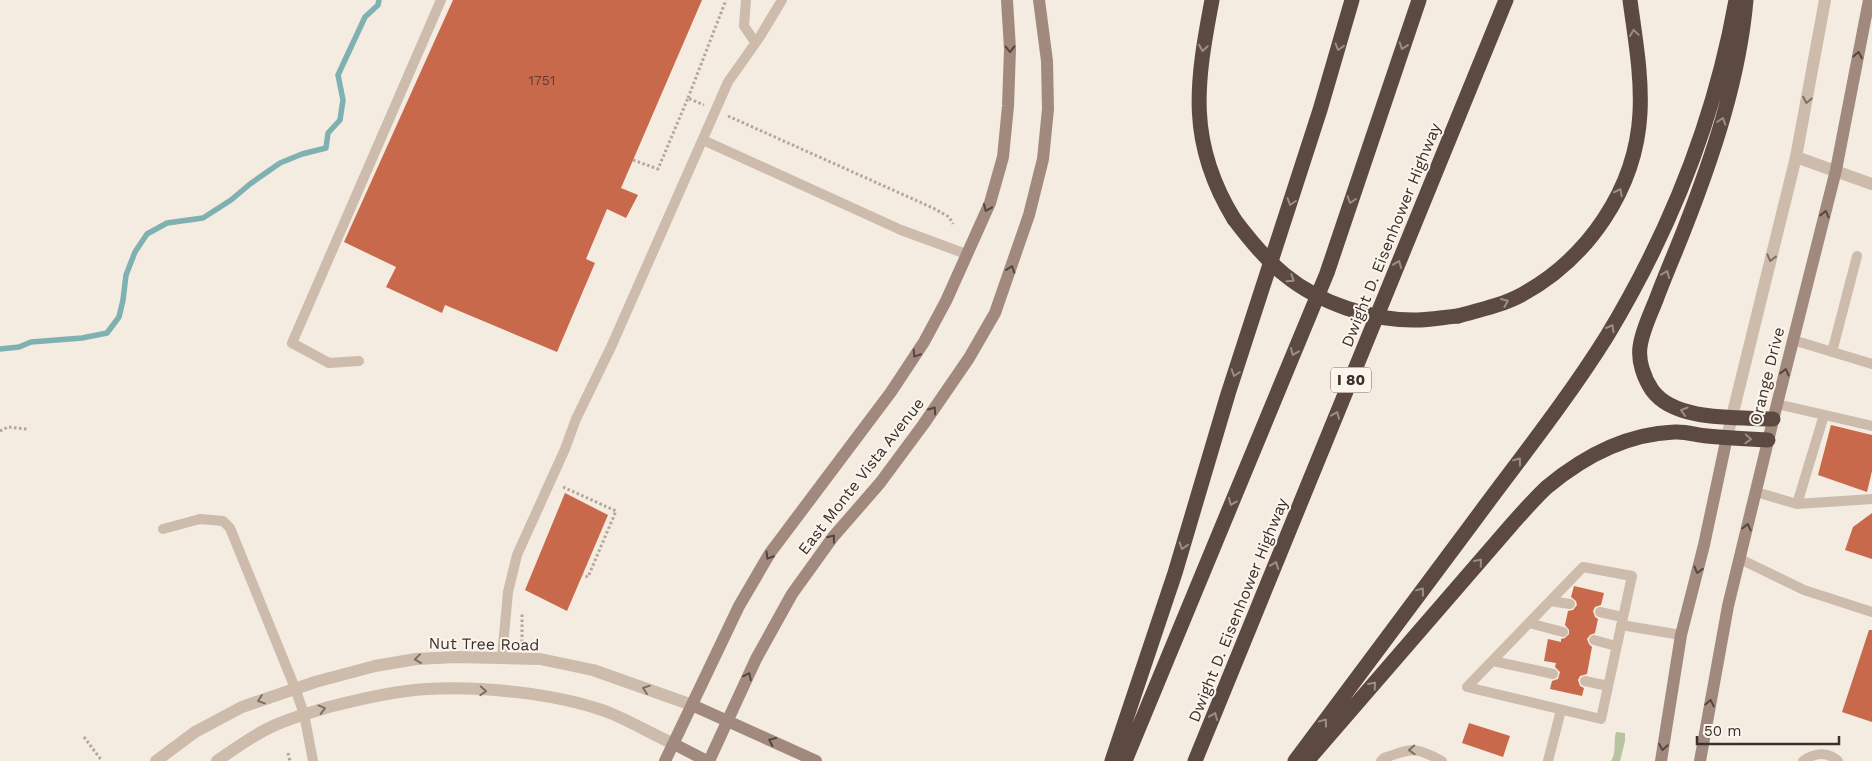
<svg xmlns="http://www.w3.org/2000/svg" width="1872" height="761" font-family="'Work Sans',sans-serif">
  <rect width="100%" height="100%" fill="#f4ebe1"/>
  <!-- green -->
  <path fill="#b8c4a0" d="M 1616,732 L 1625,733 L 1625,741 L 1620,761 L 1611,761 C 1617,751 1613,743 1616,732 Z"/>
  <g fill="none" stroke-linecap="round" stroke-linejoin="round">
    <!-- stream -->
    <path stroke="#7fb0b2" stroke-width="5.5" d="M 0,349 L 19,347 L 31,342 L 82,338 L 107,333 L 119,317 L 123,300 L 126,275 L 135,252 L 147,234 L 167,223 L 203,218 L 231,200 L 250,184 L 280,163 L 302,154 L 326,148 L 328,133 L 340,120 L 343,100 L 338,75 L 365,17 L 378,5 L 379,0"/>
  </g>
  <!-- building -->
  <path fill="#c8694b" d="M 453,0 L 702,0 L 621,188 L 638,195 L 626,218 L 607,209 L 586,259 L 595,263 L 557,352 L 445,305 L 442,313 L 386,287 L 396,267 L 344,242 Z
    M 1831,425 L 1872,435 L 1872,471 L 1867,492 L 1818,475 Z
    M 565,493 L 608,515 L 567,611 L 525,590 Z
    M 1872,513 L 1872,559 L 1845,550 L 1853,527 Z
    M 1574,586 L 1604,593 L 1601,605 L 1595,607 L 1593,611 L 1595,617 L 1598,619 L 1595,633 L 1590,635 L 1587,639 L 1589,644 L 1592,647 L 1587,674 L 1580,676 L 1578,680 L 1580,686 L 1584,688 L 1582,696 L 1550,689 L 1552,681 L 1558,679 L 1560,672 L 1555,667 L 1556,663 L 1544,661 L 1548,639 L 1561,642 L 1561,639 L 1565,638 L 1569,634 L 1569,630 L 1565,625 L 1568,611 L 1573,610 L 1577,605 L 1576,601 L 1571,597 Z
    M 1869,630 L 1872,630 L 1872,722 L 1842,712 Z
    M 1469,723 L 1510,736 L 1503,757 L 1462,743 Z"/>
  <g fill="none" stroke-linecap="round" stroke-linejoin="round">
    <!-- path -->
    <path stroke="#b9a596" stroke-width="3" stroke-dasharray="2.5 2.5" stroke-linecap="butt" d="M 688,98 L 726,0
      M 728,116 L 933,208 L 949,217 L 953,224
      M 633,160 L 658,169 L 688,98 L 704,105
      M 0,431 L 8,427 L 27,429
      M 563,487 L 616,511 L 588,577 L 583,575
      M 522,642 L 522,613
      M 84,737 L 102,761
      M 288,753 L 290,761"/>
    <!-- service -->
    <path stroke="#cdbbac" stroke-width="10" d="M 746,0 L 744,26 L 755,42
      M 703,140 L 901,230 L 966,254
      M 1793,340 L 1872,364
      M 1832,352 L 1857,256
      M 359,361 L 329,363 L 292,343 L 441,0
      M 1777,404 L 1872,426
      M 1756,492 L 1797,504 L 1872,499
      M 1797,504 L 1824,415
      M 163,529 L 200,519 L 223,521 L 230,528 L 295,688 L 304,714 L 313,761
      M 1740,559 L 1804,590 L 1872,612
      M 1583,567 L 1632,576 L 1601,719 L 1467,687 Z
      M 1550,601 L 1570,604
      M 1600,612 L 1622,617
      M 1529,623 L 1563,632
      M 1621,625 L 1681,635
      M 1594,640 L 1616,646
      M 502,657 L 508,592 L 517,555 L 565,449 L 576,419 L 611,347 L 728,82 L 761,35 L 782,0
      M 1493,661 L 1553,674
      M 1585,681 L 1608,686
      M 1381,761 L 1384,758 C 1412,748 1415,746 1442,761
      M 1548,761 L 1561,710
      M 1803,761 C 1814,753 1827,751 1838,761"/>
    <!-- minor -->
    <path stroke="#cdbbac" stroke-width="12" d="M 1796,157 L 1872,184"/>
    <!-- tertiary -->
    <path stroke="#cdbbac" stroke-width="12" d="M 1727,437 L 1796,157 L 1825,0
      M 156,761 L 195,732 L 242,707 L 315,682 L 375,666 L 416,659 L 456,657 L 540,659 L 593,670 L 692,705
      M 217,761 C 234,749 252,736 271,727 C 289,718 309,713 329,707 C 360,699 393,691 426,689 C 481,686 553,693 605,711 C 629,720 651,734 674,744"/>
    <!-- secondary -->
    <path stroke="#a18a7d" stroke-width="12" d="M 692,705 L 816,761
      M 674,744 L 707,761
      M 665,761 L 739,606 L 770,553 L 891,392 L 924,342 L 946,301 L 990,203 L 1003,157 L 1008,106 L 1010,49 L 1007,0
      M 709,761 L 756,659 L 792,594 L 833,537 L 880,483 L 923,425 L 969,358 L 995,313 L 1029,215 L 1043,159 L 1048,109 L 1047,61 L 1039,0
      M 1661,761 L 1681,635 L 1704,545 L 1727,437
      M 1700,761 L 1728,606 L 1777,404 L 1836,170 L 1869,0"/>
    <!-- motorway -->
    <path stroke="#5c4a42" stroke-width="15" d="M 1212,0 C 1196,84 1187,142 1234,219
      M 1746,0 C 1739,79 1713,156 1684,230 C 1675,253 1665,276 1656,300 C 1650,315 1642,331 1640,347 C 1638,361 1644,378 1652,390 C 1675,422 1737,417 1773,419
      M 1458,316 C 1480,310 1503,305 1523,294 C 1588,258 1636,189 1640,113 C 1642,75 1635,38 1630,0
      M 1112,761 L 1175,573 L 1228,394 L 1320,110 L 1352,0
      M 1125,761 L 1327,273 L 1419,0
      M 1195,761 L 1506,0
      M 1295,761 C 1355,681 1414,601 1474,521 C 1519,460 1567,400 1607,336 C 1669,233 1715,118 1736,0
      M 1307,761 L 1513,523 C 1524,511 1535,498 1547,487 C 1583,457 1626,434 1674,432 C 1685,431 1696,435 1707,436 C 1728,438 1748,439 1768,440"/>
    <!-- motorway-bridge -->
    <path stroke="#5c4a42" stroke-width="15" d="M 1234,219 C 1249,239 1265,259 1285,275 C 1319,303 1373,321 1417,320 C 1430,320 1445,317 1458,316"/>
  </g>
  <!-- one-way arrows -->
  <defs><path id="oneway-chevron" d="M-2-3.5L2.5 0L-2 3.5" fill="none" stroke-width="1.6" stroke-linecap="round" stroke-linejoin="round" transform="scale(1.25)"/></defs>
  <g stroke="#9c8e87">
    <use href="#oneway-chevron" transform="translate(1634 33) rotate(-98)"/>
    <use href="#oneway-chevron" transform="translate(1403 46) rotate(109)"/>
    <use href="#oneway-chevron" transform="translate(1339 47) rotate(107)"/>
    <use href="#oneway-chevron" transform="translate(1203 48) rotate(99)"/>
    <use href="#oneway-chevron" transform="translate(1722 121) rotate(-72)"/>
    <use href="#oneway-chevron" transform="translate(1619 192) rotate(-63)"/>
    <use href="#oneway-chevron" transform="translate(1351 200) rotate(108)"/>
    <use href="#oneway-chevron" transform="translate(1291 202) rotate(108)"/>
    <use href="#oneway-chevron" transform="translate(1398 264) rotate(-68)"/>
    <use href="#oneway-chevron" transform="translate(1666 274) rotate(-68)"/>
    <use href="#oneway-chevron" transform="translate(1291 279) rotate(34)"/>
    <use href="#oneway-chevron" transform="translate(1505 302) rotate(-23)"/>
    <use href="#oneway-chevron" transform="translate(1611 328) rotate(-60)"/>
    <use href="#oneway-chevron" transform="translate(1294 352) rotate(113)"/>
    <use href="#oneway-chevron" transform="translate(1235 373) rotate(108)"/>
    <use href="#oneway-chevron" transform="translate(1684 411) rotate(-163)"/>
    <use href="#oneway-chevron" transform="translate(1336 415) rotate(-68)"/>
    <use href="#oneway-chevron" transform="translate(1748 439) rotate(3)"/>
    <use href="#oneway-chevron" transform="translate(1518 461) rotate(-53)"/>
    <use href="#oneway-chevron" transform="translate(1232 502) rotate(113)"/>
    <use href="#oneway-chevron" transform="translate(1183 546) rotate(107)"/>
    <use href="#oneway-chevron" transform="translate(1479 562) rotate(-49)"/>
    <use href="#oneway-chevron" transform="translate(1275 565) rotate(-68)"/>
    <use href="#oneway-chevron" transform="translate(1421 591) rotate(-53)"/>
    <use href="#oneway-chevron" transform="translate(1373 685) rotate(-49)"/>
    <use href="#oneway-chevron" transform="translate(1214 716) rotate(-68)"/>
    <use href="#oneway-chevron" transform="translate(1324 722) rotate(-53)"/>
  </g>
  <g stroke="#544640">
    <use href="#oneway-chevron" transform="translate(1010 49) rotate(89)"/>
    <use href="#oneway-chevron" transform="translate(1858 55) rotate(-79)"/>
    <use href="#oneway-chevron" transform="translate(987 208) rotate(113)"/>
    <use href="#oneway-chevron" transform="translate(1825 214) rotate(-76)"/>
    <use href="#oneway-chevron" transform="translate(1011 269) rotate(-71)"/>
    <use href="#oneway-chevron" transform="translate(916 354) rotate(123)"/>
    <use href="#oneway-chevron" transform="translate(1785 372) rotate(-76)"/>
    <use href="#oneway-chevron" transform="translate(933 410) rotate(-55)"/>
    <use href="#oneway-chevron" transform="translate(1747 527) rotate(-77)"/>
    <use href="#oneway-chevron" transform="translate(832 538) rotate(-52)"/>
    <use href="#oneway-chevron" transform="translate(769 556) rotate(122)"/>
    <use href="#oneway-chevron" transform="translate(1698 570) rotate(105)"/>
    <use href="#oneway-chevron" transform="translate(748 676) rotate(-64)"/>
    <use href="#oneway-chevron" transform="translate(1710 703) rotate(-79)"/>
    <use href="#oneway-chevron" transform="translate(772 741) rotate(-155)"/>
    <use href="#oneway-chevron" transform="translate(1663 747) rotate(99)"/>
  </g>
  <g stroke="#7d6f65">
    <use href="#oneway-chevron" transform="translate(1807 100) rotate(101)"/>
    <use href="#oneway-chevron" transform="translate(1771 258) rotate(104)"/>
    <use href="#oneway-chevron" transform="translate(418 659) rotate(174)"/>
    <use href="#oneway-chevron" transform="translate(646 689) rotate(-161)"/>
    <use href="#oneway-chevron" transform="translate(483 691) rotate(3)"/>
    <use href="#oneway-chevron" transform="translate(261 700) rotate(161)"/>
    <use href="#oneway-chevron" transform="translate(322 709) rotate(-15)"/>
    <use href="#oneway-chevron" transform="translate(1412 750) rotate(177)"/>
  </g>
  <g text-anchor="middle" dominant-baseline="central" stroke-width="4" stroke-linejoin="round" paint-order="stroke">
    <!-- number labels -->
    <g font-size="14" fill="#5e3e33">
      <text x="542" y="80">1751</text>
    </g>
    <!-- shield labels -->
    <rect fill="#fbf5ee" stroke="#756b66" stroke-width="1" x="1331" y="367.5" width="40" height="25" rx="4"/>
    <g font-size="15" font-weight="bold" fill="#3b302b">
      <text x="1351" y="380">I 80</text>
    </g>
    <!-- street labels -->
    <g font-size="16" fill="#3b302b" stroke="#fbf5ee">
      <text transform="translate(1391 235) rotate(-68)">Dwight D. Eisenhower Highway</text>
      <text transform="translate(1767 376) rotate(-76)">Orange Drive</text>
      <text transform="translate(861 476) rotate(-52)">East Monte Vista Avenue</text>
      <text transform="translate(1238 610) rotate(-68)">Dwight D. Eisenhower Highway</text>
      <text transform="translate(484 644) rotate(1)">Nut Tree Road</text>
    </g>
  </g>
  <!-- scale -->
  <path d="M1697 736v8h142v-8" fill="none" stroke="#3b302b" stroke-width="2.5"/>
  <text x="1704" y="736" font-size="15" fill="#3b302b" stroke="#fbf5ee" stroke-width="4" paint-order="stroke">50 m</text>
</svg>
